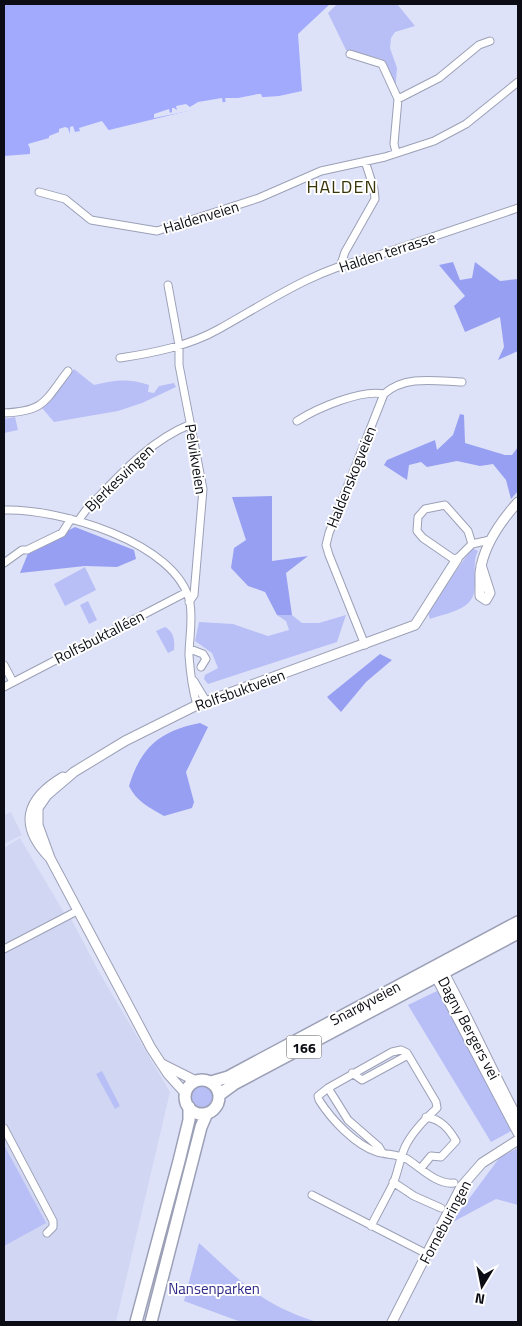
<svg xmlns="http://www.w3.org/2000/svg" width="522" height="1326" font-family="'Titillium Web',sans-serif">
  <rect width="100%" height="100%" fill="#dee2f9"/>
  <!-- built -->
  <path fill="#d1d6f3" d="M 11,812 L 22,835 L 4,844 L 4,815 Z
    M 20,838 L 66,916 L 69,915 L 99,972 L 170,1092 L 116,1322 L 4,1322 L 4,848 Z"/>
  <!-- green -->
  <path fill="#b7bff6" d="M 337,4 L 397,4 L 415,26 L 395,32 L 391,38 L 390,48 L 397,68 L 395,92 L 388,70 L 382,59 L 346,50 L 328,13 Z
    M 74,369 L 94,385 C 115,380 128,378 149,385 L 148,392 L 154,393 L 159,386 L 174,383 L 176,387 L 142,403 L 118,411 L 54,422 L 42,408 Z
    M 15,417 L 18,430 L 4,433 L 4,419 Z
    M 472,548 L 478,551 C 469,567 483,593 466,605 C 457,612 441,615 430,619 L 428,613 L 433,604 Z
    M 85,567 L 96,590 L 65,606 L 54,584 Z
    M 88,601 L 97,620 L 89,624 L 80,605 Z
    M 277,615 L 292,615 L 302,623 L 319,623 L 346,615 L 337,642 L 208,684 L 204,679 L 205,675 L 218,668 L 212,653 L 195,641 L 199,622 L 233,624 L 268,636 L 289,630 L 286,621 Z
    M 165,627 C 174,632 175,640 174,650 L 168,653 L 156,631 Z
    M 439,990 L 513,1130 L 491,1142 L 408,1005 Z
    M 102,1071 L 120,1106 L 115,1109 L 96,1074 Z
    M191 1096a11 11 0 1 1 22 0a11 11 0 1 1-22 0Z
    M 4,1145 L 46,1223 L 4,1246 Z
    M 518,1148 L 518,1205 L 496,1199 L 451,1223 L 500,1157 Z
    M 199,1243 C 241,1281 261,1305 317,1322 L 241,1322 L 184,1301 Z"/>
  <!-- forest -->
  <path fill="#969ff1" d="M 453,262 L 460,280 L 472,278 L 475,262 L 500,281 L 518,279 L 518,351 L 498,360 L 504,347 L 500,317 L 465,332 L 454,306 L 465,296 L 439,265 Z
    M 460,414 L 464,415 L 465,443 L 505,455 L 512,455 L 518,447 L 518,491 L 511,499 L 506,480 L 493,464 L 480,466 L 457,461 L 427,467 L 421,462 L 409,465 L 407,480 L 384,465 L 387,460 L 435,440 L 437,450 L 453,435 Z
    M 272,496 L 272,561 L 308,556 L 286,573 L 292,615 L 277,615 L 265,592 L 248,586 L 231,568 L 234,548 L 246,540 L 232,497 Z
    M 75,527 L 134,550 L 136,559 L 117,567 L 85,566 L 20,573 L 29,551 Z
    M 380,654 L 392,660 L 366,682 L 341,712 L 327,697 Z
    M 200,723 L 208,727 L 186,772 L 194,802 L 192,808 L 164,816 C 150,808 136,801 129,786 C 141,747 160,731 200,723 Z"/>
  <!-- water -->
  <path fill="#a1aafd" d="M 4,4 L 330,4 L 298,34 L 302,91 L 279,96 L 237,99 L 109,130 L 62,135 L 30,146 L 30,154 L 4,156 Z"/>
  <!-- pier -->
  <path fill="#dee2f9" d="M 258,94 L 261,94 L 263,99 L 226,104 L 225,98 L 238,98 Z
    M 222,98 L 223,104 L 154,118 L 154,114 L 169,109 L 170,113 L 172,112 L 172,108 L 174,108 L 177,110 L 176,106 L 186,104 L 190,107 L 198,102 Z
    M 102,121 L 110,132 L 63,137 L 32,148 L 31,151 L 28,144 L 49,138 L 49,136 L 59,132 L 59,129 L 65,127 L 68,128 L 70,134 L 70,127 L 73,126 L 75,132 L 80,131 L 79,128 Z"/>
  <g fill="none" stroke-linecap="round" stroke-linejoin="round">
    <defs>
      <path id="minor" d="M 350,54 L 382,64 L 398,99
        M 396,152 L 394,144 L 398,99 L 439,78 L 479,45 L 490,41
        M 39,192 L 65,199 L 91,220 L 157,231 L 259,198 L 321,171 L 385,157 L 434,141 L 466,124 L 518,82
        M 341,264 L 345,252 L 375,199 L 374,189 L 365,161
        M 168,285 L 179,345 L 179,365 L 203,489 L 194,595 L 189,602
        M 120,358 C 153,353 189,346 219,329 C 266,303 313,270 367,259 L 518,208
        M 4,413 C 45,411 44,402 68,371
        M 297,421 C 317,408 362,389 384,394
        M 4,510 C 57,508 178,542 190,603 C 193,621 189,639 189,656 C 190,669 193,692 197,705
        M 78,521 L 86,510 C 118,477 147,442 191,424
        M 472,544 L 457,559 L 452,558 L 423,538 L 417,531 L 418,517 L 425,509 L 445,505 L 468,531 L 472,544 L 490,540
        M 4,563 L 22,550 L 27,550 L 62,533 L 71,519
        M 365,645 L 329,555 L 326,545 L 329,533 L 384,394 C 405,375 436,381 462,382
        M 190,649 L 203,654 L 206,659 L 201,667
        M 4,665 L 13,682
        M 194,681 L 206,701
        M 4,687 L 185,593
        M 4,949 L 77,911
        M 352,1073 L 362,1080 L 408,1055
        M 328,1088 L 348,1120 L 379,1147 L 382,1152
        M 4,1128 L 53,1221 L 53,1227 L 47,1233
        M 421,1168 L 431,1156 L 441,1157 L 456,1141 C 449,1129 441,1119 426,1117
        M 393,1182 L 414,1196 L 441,1208
        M 312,1195 L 427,1254
        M 371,1226 C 378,1212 386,1198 393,1184 C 398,1172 400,1158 405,1147 C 412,1132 425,1119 437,1108 L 436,1102 L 407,1053 L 401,1050 L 392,1052 L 328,1088 L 318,1096 L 319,1100 C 331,1119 355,1145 377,1152 C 387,1155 397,1154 407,1159 C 421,1168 437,1185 454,1183"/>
      <path id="tertiary" d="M 481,565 L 490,593 L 486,600 L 480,596 L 480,573 C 483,546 500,522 518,502
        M 63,777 C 26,799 18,825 50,858 L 151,1048 L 168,1074 L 186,1094
        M 50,858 L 38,825 L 38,808 L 47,795 L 74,772 L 125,741 L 197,705 L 415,625 L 457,559
        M 439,971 L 444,973 C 470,1021 492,1071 518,1119
        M 436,977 L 518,1133
        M 162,1064 L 196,1081
        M 392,1322 L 461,1187 L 482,1163 L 518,1140"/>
      <path id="primary" d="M185 1097a17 17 0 1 1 34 0a17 17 0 1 1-34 0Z
        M 211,1082 L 228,1077 L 518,922
        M 219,1095 L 234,1084 L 518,933
        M 136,1322 L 179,1161 L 189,1120 L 189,1107
        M 151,1322 L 201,1127 L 207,1113"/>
    </defs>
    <!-- minor casing -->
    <use href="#minor" stroke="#9ca0b6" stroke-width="9"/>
    <!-- tertiary casing -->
    <use href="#tertiary" stroke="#9ca0b6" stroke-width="11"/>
    <!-- primary casing -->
    <use href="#primary" stroke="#9ca0b6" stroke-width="14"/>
    <!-- minor -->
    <use href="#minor" stroke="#fff" stroke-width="7"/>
    <!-- tertiary -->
    <use href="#tertiary" stroke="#fff" stroke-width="9"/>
    <!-- primary -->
    <use href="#primary" stroke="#fff" stroke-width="11"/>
  </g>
  <g text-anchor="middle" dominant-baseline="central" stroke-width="4" stroke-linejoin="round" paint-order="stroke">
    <!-- shield labels -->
    <rect fill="#fff" stroke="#54555a" stroke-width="1" x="286.5" y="1035.5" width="35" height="23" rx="4"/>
    <g font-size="14" font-weight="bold" fill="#0b0c14">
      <text x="304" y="1047">166</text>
    </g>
    <!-- street labels -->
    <g font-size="15" fill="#0b0c14" stroke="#fff">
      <text transform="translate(201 217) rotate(-17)">Haldenveien</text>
      <text transform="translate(387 252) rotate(-18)">Halden terrasse</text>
      <text transform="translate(196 459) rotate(81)">Pelvikveien</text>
      <text transform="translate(351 477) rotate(-68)">Haldenskogveien</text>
      <text transform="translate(119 478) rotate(-44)">Bjerkesvingen</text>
      <text transform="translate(99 637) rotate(-27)">Rolfsbuktalléen</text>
      <text transform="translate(240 690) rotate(-20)">Rolfsbuktveien</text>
      <text transform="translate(365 1003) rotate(-28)">Snarøyveien</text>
      <text transform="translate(469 1028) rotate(62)">Dagny Bergers vei</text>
      <text transform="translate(445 1222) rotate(-62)">Forneburingen</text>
    </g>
    <!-- park labels -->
    <g font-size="15" fill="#302b88" stroke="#fff">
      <text x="214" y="1288">Nansenparken</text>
    </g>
    <!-- quarter labels -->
    <g font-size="18" letter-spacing="1" fill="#3a360b" stroke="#fff">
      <text x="342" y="186">HALDEN</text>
    </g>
  </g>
  <!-- border -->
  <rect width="522" height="1326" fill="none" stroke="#0b0c14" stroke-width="10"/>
  <!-- north arrow -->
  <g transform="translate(482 1286) rotate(190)" stroke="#ffffff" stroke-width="4" paint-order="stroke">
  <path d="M0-4L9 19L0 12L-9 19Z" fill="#0b0c14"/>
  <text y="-8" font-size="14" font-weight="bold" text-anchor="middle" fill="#0b0c14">N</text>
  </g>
</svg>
